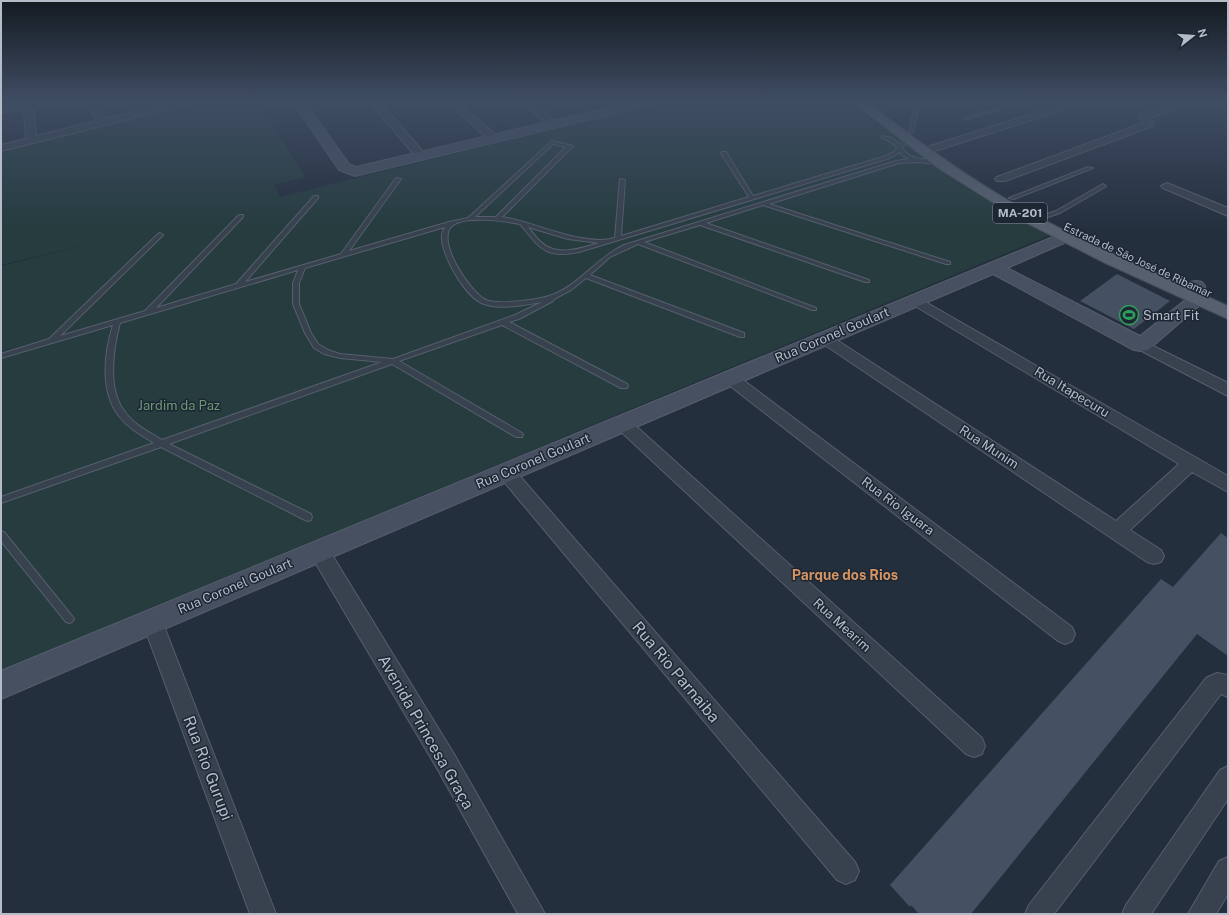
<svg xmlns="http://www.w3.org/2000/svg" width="1229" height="915" font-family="'Public Sans',sans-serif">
  <rect width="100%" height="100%" fill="#242f3e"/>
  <!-- green -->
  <path fill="#263c3f" d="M 195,101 L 257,101 L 305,177 L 274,185 L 280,197 L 669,101 L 846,101 L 959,183 L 1050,235 L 1,671 L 1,266 L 102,241 L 1,265 L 1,149 Z"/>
  <!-- building -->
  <path fill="#455162" d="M 1117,274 L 1170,301 L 1134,329 L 1080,301 Z
    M 1221,533 L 1228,538 L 1228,656 L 1197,634 L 971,914 L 919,914 L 911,905 L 910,907 L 890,885 L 1161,579 L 1173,587 Z"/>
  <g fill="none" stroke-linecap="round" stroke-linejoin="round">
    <defs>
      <path id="lane" d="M 872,101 L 876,101 L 879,108 L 875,108 Z
        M 910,101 L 914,101 L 919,105 L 913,132 L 911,133 L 909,132 L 915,105 Z
        M 994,101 L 999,101 L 1009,107 L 967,119 L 965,118 L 1003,107 Z
        M 882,136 L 892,138 L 900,145 L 906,137 L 910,137 L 910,138 L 902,148 C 911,161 925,159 939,160 L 942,162 L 939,164 L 918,162 L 899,163 L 769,204 L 950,262 L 950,264 L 946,264 L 763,205 L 706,223 L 869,280 L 869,282 L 865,282 L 700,225 L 644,242 L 816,308 L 816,310 L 812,310 L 638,244 L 610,257 L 590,275 L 744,333 L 744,337 L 740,337 L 586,278 L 571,290 L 554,299 L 553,301 L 519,319 L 509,322 L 627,384 L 628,386 L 627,388 L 621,388 L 502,325 L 399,361 L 522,433 L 523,435 L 522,437 L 516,437 L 392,364 L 169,444 L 311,514 L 312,517 L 311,520 L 308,521 L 305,520 L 161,447 L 1,503 L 1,497 L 154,443 C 141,435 128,428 119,416 C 100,392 104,353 113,325 L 1,358 L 1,354 L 49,339 L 158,234 L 160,233 L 163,235 L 60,336 L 145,311 L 239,215 L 243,215 L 243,217 L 156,308 L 236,284 L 314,196 L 318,196 L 318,198 L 245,282 L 341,254 L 396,178 L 401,179 L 349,251 L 449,222 L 468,218 L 552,141 L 573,146 L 502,217 C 535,222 583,247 615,238 L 620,179 L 625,180 L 621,236 L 749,197 L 721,153 L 722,152 L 726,152 L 753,196 L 886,156 L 894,152 L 897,148 C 893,143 888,140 882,138 ZM 553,144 L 566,147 L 496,217 L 475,217 ZM 900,152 L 902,155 L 909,159 L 896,161 L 624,245 C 596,258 578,287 549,296 C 538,300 496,305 486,300 C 471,293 435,241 452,226 C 464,215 505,221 520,224 C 540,248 545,259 579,252 L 890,158 ZM 445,227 C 444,229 442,233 442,235 C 440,254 466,298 484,304 C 502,310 524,305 542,302 L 515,315 L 393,359 L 340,354 L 328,350 L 318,344 L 311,333 L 299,304 L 299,283 L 305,268 ZM 528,227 L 568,239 L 599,243 C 581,248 558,257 542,243 C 537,239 532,232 528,227 ZM 298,270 L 293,283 L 293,304 L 305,333 L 314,348 L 324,354 L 340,358 L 382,362 L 162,440 C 149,432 134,425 125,412 C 107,390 113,349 120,323 Z
        M 1088,167 L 1093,168 L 1014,199 L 1009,198 Z
        M 1103,184 L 1106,186 L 1105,187 L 1060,213 L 1045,218 L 1042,216 L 1056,211 Z
        M 1,531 L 4,532 L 72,616 L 74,619 L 72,622 L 69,623 L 66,622 L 1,541 Z"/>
      <path id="street" d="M 38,101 L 58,101 L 56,103 L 34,107 L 36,136 L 96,121 L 88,101 L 98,101 L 105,119 L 180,101 L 195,101 L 193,103 L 1,151 L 1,145 L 26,139 L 24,109 L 1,113 L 1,107 Z
        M 369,101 L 379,101 L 426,155 L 427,157 L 426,159 L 418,159 Z
        M 447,101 L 457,101 L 498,137 L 499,139 L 498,141 L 490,141 Z
        M 518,101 L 529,101 L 561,125 L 560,127 L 552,127 Z
        M 598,101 L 609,101 L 622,109 L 621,111 L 613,111 Z
        M 1073,101 L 1087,101 L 1085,103 L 938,150 L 934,151 L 929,148 L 930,146 Z
        M 1181,101 L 1194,101 L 1192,103 L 1150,118 L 1154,124 L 1153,126 L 1005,181 L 997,181 L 995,179 L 997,177 L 1143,123 L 1139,117 L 1140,115 Z
        M 1167,183 L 1228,208 L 1228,216 L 1163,188 L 1161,186 Z
        M 915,296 L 1228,476 L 1228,492 L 1192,472 L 1130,530 L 1161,550 L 1164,556 L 1161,562 L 1154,564 L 1147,562 L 819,341 L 817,338 L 819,335 L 824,333 L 829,335 L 1116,521 L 1179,464 L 910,303 L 908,300 L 910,297 Z
        M 1141,340 L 1228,383 L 1228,396 L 1136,348 L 1134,345 L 1136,342 Z
        M 730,373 L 735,374 L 1072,627 L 1075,634 L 1072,641 L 1065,644 L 1058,641 L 725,382 L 722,378 L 725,374 Z
        M 622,417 L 628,419 L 982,738 L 985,746 L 982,754 L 974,757 L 966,754 L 616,427 L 614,423 L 616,419 Z
        M 506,465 L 512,467 L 855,862 L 859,871 L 855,880 L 846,884 L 837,880 L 500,477 L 497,472 L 500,467 Z
        M 319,543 L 326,545 L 454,754 L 545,914 L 518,914 L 438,770 L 312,557 L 310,551 L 312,545 Z
        M 152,612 L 159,614 L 162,621 L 276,914 L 250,914 L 142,621 L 145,614 Z
        M 1217,673 L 1228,675 L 1228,697 L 1221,694 L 1054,914 L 1025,914 L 1029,905 L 1206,678 Z
        M 1228,766 L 1228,799 L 1151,914 L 1122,914 L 1126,905 L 1220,770 Z
        M 1228,857 L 1228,894 L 1216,914 L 1188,914 L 1219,861 Z"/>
      <path id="secondary" d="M 292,101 L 304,101 L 349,164 L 356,167 L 636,101 L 656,101 L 654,104 L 355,176 L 339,170 Z
        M 1065,232 L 1071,234 L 1073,237 L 1071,240 L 1007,268 L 1140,336 L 1189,297 L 1187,286 L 1190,282 L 1196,281 L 1202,282 L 1205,286 L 1207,299 L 1148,350 L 1141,351 L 1134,350 L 993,274 L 1,699 L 1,671 Z"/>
      <path id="primary" d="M 851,101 L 865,101 C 909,134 954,168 1001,196 C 1074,239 1152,271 1228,306 L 1228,319 L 1105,263 L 1019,219 L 938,168 Z"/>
    </defs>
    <!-- lane casing -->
    <use href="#lane" stroke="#565f6c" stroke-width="2"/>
    <!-- street casing -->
    <use href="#street" stroke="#565f6c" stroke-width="2"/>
    <!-- secondary casing -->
    <use href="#secondary" stroke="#565f6c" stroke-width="2"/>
    <!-- primary casing -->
    <use href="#primary" stroke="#414a57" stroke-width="2"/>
    <!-- lane -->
    <use href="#lane" fill="#38414e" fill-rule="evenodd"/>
    <!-- street -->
    <use href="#street" fill="#38414e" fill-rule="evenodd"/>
    <!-- secondary -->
    <use href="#secondary" fill="#465061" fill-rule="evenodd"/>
    <!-- primary -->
    <use href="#primary" fill="#56606e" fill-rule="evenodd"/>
  </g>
  <!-- sky -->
  <linearGradient id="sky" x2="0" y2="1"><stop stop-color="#141a22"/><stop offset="0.44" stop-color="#3f4d63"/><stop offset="1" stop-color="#3f4d63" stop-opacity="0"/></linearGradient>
  <rect width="1229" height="229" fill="url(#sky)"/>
  <!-- icons -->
  <defs>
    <symbol id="stadium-ring" viewBox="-11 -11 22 22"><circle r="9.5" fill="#1d2633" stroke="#2e9e5b" stroke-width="1.5"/><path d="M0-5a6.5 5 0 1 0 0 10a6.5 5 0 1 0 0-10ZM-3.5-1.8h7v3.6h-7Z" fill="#2e9e5b"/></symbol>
  </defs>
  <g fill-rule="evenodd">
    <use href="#stadium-ring" x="1118" y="304" width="22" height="22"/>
  </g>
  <g text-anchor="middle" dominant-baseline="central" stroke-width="3" stroke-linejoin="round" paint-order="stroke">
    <!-- far-street labels -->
    <g font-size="11" fill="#b4bcc9" stroke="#1d2633">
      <text transform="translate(1138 260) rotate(25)">Estrada de São José de Ribamar</text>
    </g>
    <!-- shield labels -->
    <rect fill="#1d2633" stroke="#878f9c" stroke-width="1" x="993" y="203" width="54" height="20" rx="3"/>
    <g font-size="12" font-weight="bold" fill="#b4bcc9">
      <text x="1020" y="213">MA-201</text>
    </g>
    <!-- poi labels -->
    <g font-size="13" fill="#b4bcc9" stroke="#1d2633" text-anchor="start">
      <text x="1143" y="315">Smart Fit</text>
    </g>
    <!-- street labels -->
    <g font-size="13" fill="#b4bcc9" stroke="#1d2633">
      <text transform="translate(832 335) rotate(-23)">Rua Coronel Goulart</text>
      <text transform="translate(1072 392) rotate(31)">Rua Itapecuru</text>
      <text transform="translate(989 447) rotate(33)">Rua Munim</text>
      <text transform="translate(533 461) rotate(-23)">Rua Coronel Goulart</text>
      <text transform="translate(898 506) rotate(37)">Rua Rio Iguara</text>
      <text transform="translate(235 586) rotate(-23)">Rua Coronel Goulart</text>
      <text transform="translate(842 625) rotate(42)">Rua Mearim</text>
    </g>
    <!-- park labels -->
    <g font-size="13" fill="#6b9a76" stroke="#1d2633">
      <text x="179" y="405">Jardim da Paz</text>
    </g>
    <!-- neighbourhood labels -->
    <g font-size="14" font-weight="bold" fill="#d59563" stroke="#1d2633">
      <text x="845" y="575">Parque dos Rios</text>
    </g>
    <!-- near-street labels -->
    <g font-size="16" fill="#b4bcc9" stroke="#1d2633">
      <text transform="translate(676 672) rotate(50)">Rua Rio Parnaiba</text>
      <text transform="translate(426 732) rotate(60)">Avenida Princesa Graça</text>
      <text transform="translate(208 768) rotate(69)">Rua Rio Gurupi</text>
    </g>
  </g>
  <!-- border -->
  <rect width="1229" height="915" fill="none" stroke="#b4bcc9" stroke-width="4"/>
  <!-- north arrow -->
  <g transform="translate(1193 36) rotate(73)" stroke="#1d2633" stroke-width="3" paint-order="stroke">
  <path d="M0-3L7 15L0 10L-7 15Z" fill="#b4bcc9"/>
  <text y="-6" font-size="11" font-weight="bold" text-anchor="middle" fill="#b4bcc9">N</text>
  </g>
</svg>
